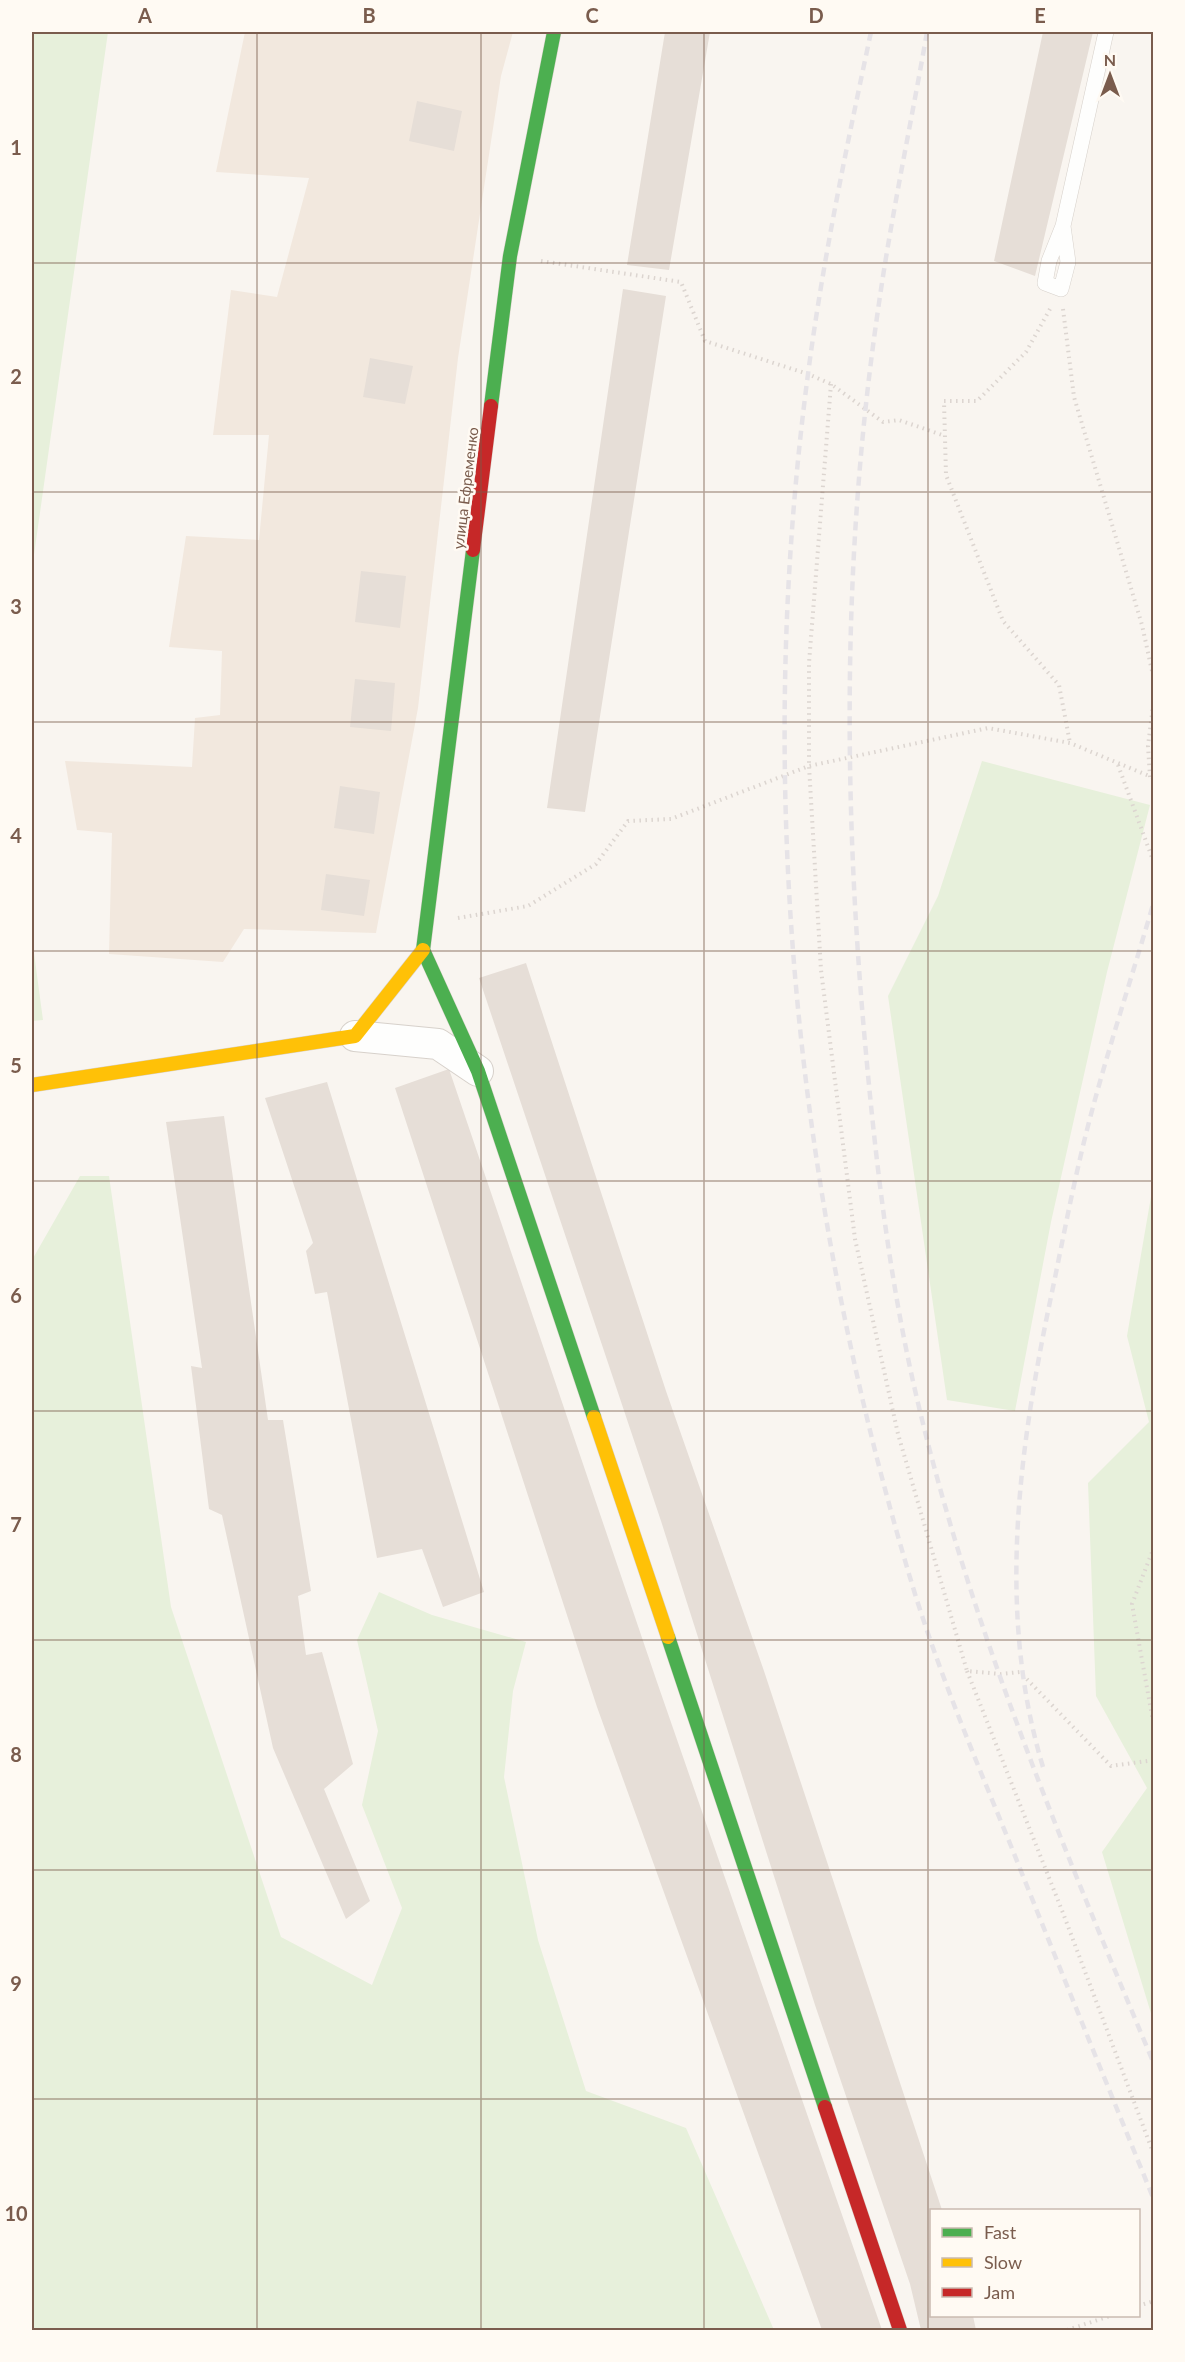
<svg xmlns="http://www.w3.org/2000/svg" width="1185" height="2362" font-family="Lato,sans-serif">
  <rect width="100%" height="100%" fill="#f9f5f0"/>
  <!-- residential -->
  <path fill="#f2e8de" d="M 245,32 L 513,32 L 501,76 L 458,358 L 418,708 L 376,933 L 244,929 L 223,962 L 109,954 L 112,833 L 77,830 L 65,761 L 192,767 L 195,718 L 220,715 L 222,651 L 169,647 L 186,536 L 259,540 L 269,435 L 213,435 L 231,290 L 277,297 L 309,178 L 216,172 Z"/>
  <!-- green -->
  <path fill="#e7f0db" d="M 32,32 L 108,32 L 32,569 Z
    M 982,761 L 1150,805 L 1107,972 L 1051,1222 L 1015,1411 L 947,1400 L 888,996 L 938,896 Z
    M 32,938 L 43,1020 L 32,1021 Z
    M 80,1176 L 109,1176 L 171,1607 L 281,1937 L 372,1985 L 402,1908 L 362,1805 L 378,1731 L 357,1640 L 379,1592 L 432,1615 L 526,1642 L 513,1691 L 504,1777 L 538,1940 L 586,2091 L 686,2128 L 774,2330 L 32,2330 L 32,1260 Z
    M 1153,1185 L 1153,2020 L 1102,1852 L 1147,1788 L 1096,1696 L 1088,1483 L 1149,1422 L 1127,1336 Z"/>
  <!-- building -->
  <path fill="#e6ded7" d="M 665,32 L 710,32 L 669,270 L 627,265 Z
    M 1043,32 L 1093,32 L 1035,276 L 994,261 Z
    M 417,101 L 462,111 L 454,151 L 409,141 Z
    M 623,289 L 666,296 L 585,812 L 547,808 Z
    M 370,358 L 413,366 L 405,404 L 363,397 Z
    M 361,571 L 406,576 L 400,628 L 355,622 Z
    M 355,679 L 395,683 L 391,731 L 350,727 Z
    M 340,786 L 380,792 L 374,834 L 334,828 Z
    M 326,874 L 370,880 L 364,916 L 321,910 Z
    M 526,963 L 666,1391 L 764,1671 L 942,2210 L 932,2210 L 932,2316 L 973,2316 L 976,2330 L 921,2330 L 910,2284 L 815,2005 L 661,1521 L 479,978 Z
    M 449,1069 L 657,1682 L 882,2330 L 822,2330 L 597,1707 L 395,1088 Z
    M 327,1082 L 484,1592 L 443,1607 L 422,1549 L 377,1558 L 327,1292 L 315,1294 L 306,1251 L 313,1243 L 265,1098 Z
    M 224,1116 L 268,1420 L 283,1420 L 311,1591 L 298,1596 L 306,1655 L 322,1652 L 353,1764 L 324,1789 L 370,1901 L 346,1919 L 273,1748 L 222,1515 L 209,1509 L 191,1366 L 202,1368 L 166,1122 Z"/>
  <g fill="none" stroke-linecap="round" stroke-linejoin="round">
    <defs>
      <path id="lane" d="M 1063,226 L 1068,262 L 1061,289 L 1045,283 L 1049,261 L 1063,226 L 1106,32"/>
      <path id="street" d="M 355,1036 L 438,1044 L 478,1071"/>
      <path id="fast" d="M 491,406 L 510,256 L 554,32
        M 423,950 L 478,1071 L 594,1417
        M 423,950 L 473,550
        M 668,1637 L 825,2107"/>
      <path id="slow" d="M 32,1085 L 355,1036 L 423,950
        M 594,1417 L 668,1637"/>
      <path id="jam" d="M 473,550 L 491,406
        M 825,2107 L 900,2330"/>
    </defs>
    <!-- lane casing -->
    <use href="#lane" stroke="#d7d1cb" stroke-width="16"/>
    <!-- street casing -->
    <use href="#street" stroke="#d7d1cb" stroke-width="32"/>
    <!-- fast casing -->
    <use href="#fast" stroke="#d9d2cb" stroke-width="15"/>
    <!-- slow casing -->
    <use href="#slow" stroke="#d9d2cb" stroke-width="15"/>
    <!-- jam casing -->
    <use href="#jam" stroke="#d9d2cb" stroke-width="15"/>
    <!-- path -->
    <path stroke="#dcd5d0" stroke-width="4" stroke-dasharray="1.5 4.5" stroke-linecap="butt" d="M 541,261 L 681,282 L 705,341 L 808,374 L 831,384 L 883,422 L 899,420 L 945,436
      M 1050,309 L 1026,352 L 977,401 L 944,401 L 946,475 L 1003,621 L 1059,685 L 1070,743
      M 1063,309 L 1074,397 L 1142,625 L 1154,680
      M 831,384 L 809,663 L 809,766 L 821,970 L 855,1239 L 898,1434 L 967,1671 L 1001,1674 L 1020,1672 L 1111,1766 L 1154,1760
      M 1118,765 L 1154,863
      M 1150,777 L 1148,746 L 1154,698
      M 458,918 L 528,906 L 596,864 L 628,821 L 671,819 L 809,766 L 988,728 L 1070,743 L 1154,778
      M 1154,1547 L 1132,1604 L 1154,1727
      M 967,1671 L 1063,1913 L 1154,2155
      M 1138,2306 L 1154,2301
      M 1067,2330 L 1110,2316"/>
    <!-- lane -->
    <use href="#lane" stroke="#fefefd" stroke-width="15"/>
    <!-- street -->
    <use href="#street" stroke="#fefefd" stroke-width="30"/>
    <!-- fast -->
    <use href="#fast" stroke="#4caf50" stroke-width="14"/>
    <!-- slow -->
    <use href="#slow" stroke="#ffc107" stroke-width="14"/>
    <!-- jam -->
    <use href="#jam" stroke="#c62828" stroke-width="14"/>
    <!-- rail -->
    <path stroke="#e6e3e7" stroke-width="4.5" stroke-dasharray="9 6" stroke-linecap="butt" d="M 871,32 C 847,145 823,259 808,374 C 754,782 795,1201 915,1594 C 942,1680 977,1763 1011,1846 C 1058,1964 1106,2082 1154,2200
      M 927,32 C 911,124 891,217 878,310 C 843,549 843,791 864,1031 C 875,1156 889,1281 918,1403 C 972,1631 1064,1849 1154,2064
      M 1043,1767 C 996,1612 1019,1448 1052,1292 C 1061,1249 1069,1206 1079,1163 C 1099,1075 1129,988 1154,901"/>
  </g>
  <!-- grid -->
  <path fill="none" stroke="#7a5c4d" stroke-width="1.5" stroke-opacity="0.55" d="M 257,32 L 257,2330M 481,32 L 481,2330M 704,32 L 704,2330M 928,32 L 928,2330M 32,263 L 1154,263M 32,492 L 1154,492M 32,722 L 1154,722M 32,951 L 1154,951M 32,1181 L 1154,1181M 32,1411 L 1154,1411M 32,1640 L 1154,1640M 32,1870 L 1154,1870M 32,2099 L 1154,2099"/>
  <g text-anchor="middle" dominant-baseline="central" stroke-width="5" stroke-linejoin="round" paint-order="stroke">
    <!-- street labels -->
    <g font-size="15" fill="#7a5c4d" stroke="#fffaf3">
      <text transform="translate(465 488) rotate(-83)">улица Ефременко</text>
    </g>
  </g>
  <!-- border -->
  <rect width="1185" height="2362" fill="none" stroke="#fffaf3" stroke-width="66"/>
  <!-- legend -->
  <rect x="930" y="2209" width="210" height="108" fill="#fffaf3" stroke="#cabbb1" stroke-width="1.5"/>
  <rect x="942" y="2228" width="30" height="9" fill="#4caf50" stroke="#cabbb1" stroke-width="1.5"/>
  <text x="984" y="2239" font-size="18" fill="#7a5c4d">Fast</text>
  <rect x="942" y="2258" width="30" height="9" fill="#ffc107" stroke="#cabbb1" stroke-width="1.5"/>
  <text x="984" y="2269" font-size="18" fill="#7a5c4d">Slow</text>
  <rect x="942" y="2288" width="30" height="9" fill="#c62828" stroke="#cabbb1" stroke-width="1.5"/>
  <text x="984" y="2299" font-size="18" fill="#7a5c4d">Jam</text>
  <!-- north arrow -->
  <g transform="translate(1110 75)" stroke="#fffaf3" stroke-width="4.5" paint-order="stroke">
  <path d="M0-4.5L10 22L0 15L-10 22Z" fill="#7a5c4d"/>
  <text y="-9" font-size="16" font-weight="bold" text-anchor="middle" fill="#7a5c4d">N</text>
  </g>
  <rect x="33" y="33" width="1119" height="2296" fill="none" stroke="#7a5c4d" stroke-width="2"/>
  <g font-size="20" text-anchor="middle" font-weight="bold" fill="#7a5c4d">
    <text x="145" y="23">A</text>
    <text x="369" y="23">B</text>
    <text x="592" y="23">C</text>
    <text x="816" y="23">D</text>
    <text x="1040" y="23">E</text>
    <text x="16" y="155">1</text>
    <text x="16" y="384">2</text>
    <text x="16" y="614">3</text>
    <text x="16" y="843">4</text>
    <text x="16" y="1073">5</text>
    <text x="16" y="1303">6</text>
    <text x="16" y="1532">7</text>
    <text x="16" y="1762">8</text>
    <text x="16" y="1991">9</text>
    <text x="16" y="2221">10</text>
  </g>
</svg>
